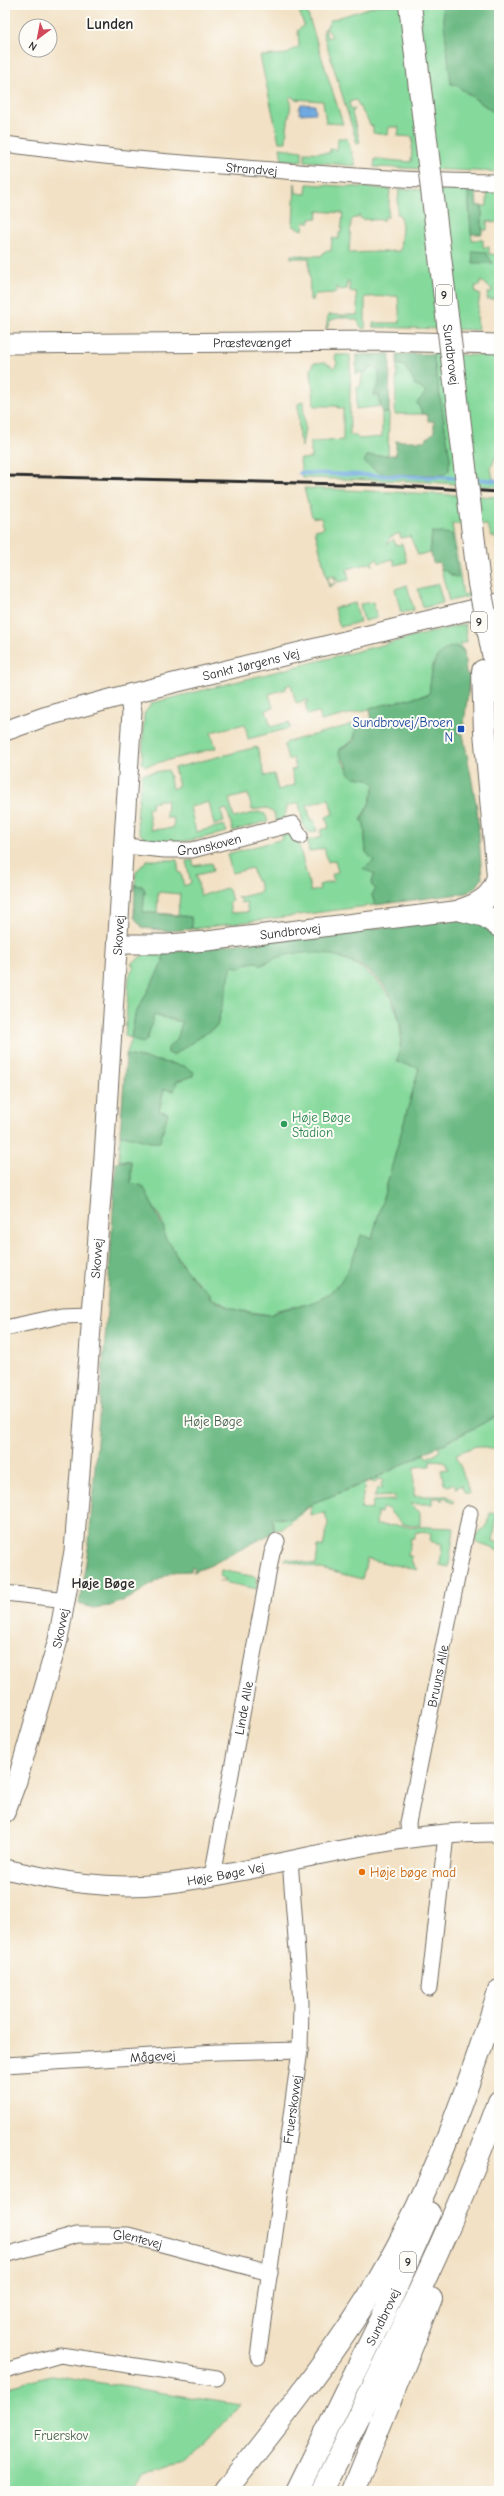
<svg xmlns="http://www.w3.org/2000/svg" width="504" height="2496" font-family="'Comic Neue',sans-serif">
  <rect width="100%" height="100%" fill="#fdfcf7"/>
  <filter id="ink" filterUnits="userSpaceOnUse"><feTurbulence type="fractalNoise" baseFrequency=".025" numOctaves="2"/><feDisplacementMap in="SourceGraphic" scale="8" xChannelSelector="R" yChannelSelector="G"/><feConvolveMatrix kernelMatrix="1 2 1 2 8 2 1 2 1" color-interpolation-filters="sRGB"/></filter>
  <filter id="wash" filterUnits="userSpaceOnUse"><feTurbulence type="fractalNoise" baseFrequency=".012" numOctaves="4" result="noise"/><feDisplacementMap in="SourceGraphic" scale="16" xChannelSelector="R" yChannelSelector="G"/><feGaussianBlur stdDeviation="0.9" result="paint"/><feColorMatrix in="noise" values="0 0 0 0 0 0 0 0 0 0 0 0 0 0 0 0 0 1.4 0 .05"/><feComposite in="paint" operator="in"/></filter>
  <g filter="url(#wash)">
    <rect width="100%" height="100%" fill="#f2e1c4"/>
    <!-- green -->
    <path fill="#85d99b" stroke="#588263" fill-rule="evenodd" d="M 297,5 L 305,5 L 343,124 L 326,123 L 323,101 L 294,99 L 292,96 L 289,99 L 291,101 C 290,116 286,127 286,142 L 279,142 L 260,56 L 288,54 L 290,51 L 299,47 L 298,30 L 304,25 Z
      M 378,5 L 442,5 L 456,85 L 499,116 L 499,172 L 374,167 L 375,159 L 411,162 L 413,137 L 398,136 L 399,127 L 389,127 L 388,135 L 373,133 L 373,125 L 371,126 C 366,116 360,109 356,100 L 349,102 L 351,110 L 355,109 L 352,113 L 360,142 L 357,143 L 323,33 L 325,28 L 327,38 L 332,36 L 326,28 L 331,20 Z
      M 338,138 L 347,138 L 356,166 L 305,161 L 305,152 L 330,153 L 330,149 L 337,150 Z
      M 280,148 L 302,151 L 302,161 L 282,160 Z
      M 295,183 L 296,193 L 306,194 L 307,184 L 390,189 L 388,217 L 384,217 L 384,220 L 361,219 L 359,215 L 358,218 L 354,218 L 351,221 L 349,253 L 400,251 L 402,226 L 400,215 L 397,214 L 399,189 L 468,191 L 472,240 L 483,240 L 483,247 L 489,247 L 489,254 L 499,255 L 499,282 L 495,286 L 499,289 L 499,299 L 487,299 L 488,293 L 493,290 L 481,281 L 479,286 L 475,286 L 476,294 L 480,294 L 477,315 L 478,330 L 373,327 L 373,323 L 400,323 L 398,296 L 365,297 L 365,329 L 362,329 L 357,320 L 343,317 L 331,320 L 326,330 L 328,315 L 358,315 L 356,292 L 350,291 L 349,281 L 347,281 L 347,289 L 339,290 L 337,287 L 336,293 L 316,294 L 312,298 L 314,300 L 310,300 L 309,258 L 291,258 L 291,255 L 321,256 L 325,251 L 331,251 L 332,238 L 339,239 L 339,233 L 341,233 L 343,213 L 318,211 L 317,218 L 310,219 L 310,222 L 304,222 L 303,230 L 293,226 Z
      M 487,192 L 499,192 L 499,223 L 487,221 L 487,230 L 482,230 L 482,206 L 487,206 Z
      M 433,354 L 499,356 L 499,456 L 496,456 L 491,468 L 493,479 L 499,480 L 499,487 L 414,481 L 302,478 L 300,459 L 311,458 L 311,442 L 343,440 L 343,408 L 338,408 L 338,406 L 314,406 C 314,392 311,382 311,368 L 313,367 L 313,363 L 325,362 L 334,368 L 337,363 L 334,355 L 350,355 C 351,382 349,407 350,435 L 355,435 L 359,439 L 382,437 L 382,413 L 389,413 L 388,455 L 367,456 C 368,459 370,466 372,468 C 383,476 439,480 449,470 L 450,458 Z
      M 397,364 L 405,366 C 407,373 413,376 414,384 L 427,392 L 417,403 L 423,414 L 395,414 Z
      M 373,367 L 379,371 L 379,384 L 373,395 L 379,395 L 379,402 L 382,406 L 356,409 L 357,388 L 360,387 L 363,372 Z
      M 303,401 L 305,428 L 302,447 L 299,438 L 298,404 Z
      M 304,488 L 499,497 L 499,556 L 496,537 L 492,537 L 487,525 L 452,524 L 463,595 L 477,591 L 476,595 L 449,601 L 441,569 L 446,570 L 453,577 L 432,532 L 431,552 L 418,555 L 410,536 L 401,538 L 399,533 L 389,538 L 388,544 L 393,539 L 396,545 L 402,544 L 407,562 L 395,565 L 393,559 L 379,563 L 378,559 L 372,561 L 373,566 L 370,563 L 347,569 L 349,580 L 338,582 L 335,576 L 335,584 L 333,576 L 328,577 L 329,585 L 334,584 L 329,587 L 315,530 L 324,528 L 321,518 L 312,517 Z
      M 438,584 L 443,603 L 423,608 L 418,589 Z
      M 407,585 L 414,610 L 401,613 L 395,589 Z
      M 373,602 L 377,618 L 364,621 L 360,604 Z
      M 355,603 L 360,622 L 340,627 L 334,608 Z
      M 465,624 L 467,642 L 459,644 L 464,651 L 456,646 L 433,664 L 429,694 L 321,721 L 320,714 L 317,712 L 308,715 L 305,703 L 309,702 L 308,700 L 296,703 L 291,684 L 286,686 L 286,689 L 269,694 L 273,708 L 266,710 L 271,727 L 289,722 L 290,728 L 248,739 L 245,724 L 215,731 L 211,732 L 216,748 L 145,766 L 142,763 L 144,714 L 152,703 Z
      M 350,725 L 356,725 C 356,739 353,742 340,749 L 342,761 L 354,777 L 369,779 L 375,785 L 369,804 L 361,818 L 364,823 L 366,852 L 374,861 L 371,865 L 371,871 L 375,874 L 371,885 L 376,889 L 372,895 L 375,905 L 192,929 L 191,917 L 143,912 L 145,890 L 142,886 L 135,885 L 136,872 L 147,860 L 177,860 L 179,873 L 181,873 L 184,886 L 191,883 L 186,861 L 193,860 L 193,866 L 211,863 L 213,871 L 196,875 L 201,896 L 226,888 L 229,890 L 232,901 L 229,902 L 231,913 L 248,912 L 246,902 L 241,903 L 240,898 L 237,898 L 261,892 L 259,881 L 256,881 L 252,868 L 232,873 L 227,854 L 283,839 L 282,835 L 292,835 L 298,841 L 311,892 L 320,889 L 319,885 L 334,881 L 332,874 L 338,872 L 335,860 L 328,862 L 324,848 L 309,852 L 307,841 L 322,837 L 320,830 L 329,828 L 326,817 L 333,814 L 329,799 L 307,805 L 311,821 L 314,820 L 317,831 L 310,833 L 304,828 L 299,803 L 287,806 L 285,817 L 276,821 L 274,813 L 266,808 L 252,810 L 248,794 L 229,799 L 234,818 L 258,812 L 265,814 L 268,821 L 233,831 L 227,809 L 221,811 L 224,822 L 214,825 L 209,802 L 190,807 L 196,832 L 224,825 L 227,832 C 210,836 145,855 138,829 C 135,817 141,788 142,774 L 168,770 L 172,789 L 179,786 L 174,768 L 257,747 L 265,776 L 274,774 L 278,790 L 295,785 L 291,770 L 296,769 L 293,758 L 288,760 L 284,745 L 287,742 ZM 157,800 L 167,800 L 166,818 L 174,818 L 173,828 L 151,830 L 148,808 L 151,808 L 152,802 L 157,802 ZM 158,892 L 180,894 L 178,915 L 157,913 Z
      M 320,951 C 367,962 406,996 400,1047 L 419,1068 L 372,1239 L 338,1285 L 326,1296 L 313,1303 L 277,1310 L 271,1315 L 236,1310 L 209,1297 L 210,1294 L 186,1271 L 171,1245 L 164,1238 C 168,1220 145,1194 131,1183 L 131,1161 L 119,1160 L 120,1135 L 131,1136 L 151,1142 L 168,1113 L 159,1111 L 164,1089 L 177,1081 L 193,1076 L 184,1066 L 126,1055 L 132,1038 L 142,1042 L 147,1040 L 154,1015 L 182,1022 L 178,1037 L 167,1051 L 173,1055 L 217,1026 L 232,965 L 257,962 L 262,965 L 282,955 Z
      M 163,952 L 163,962 L 135,1015 L 131,1038 L 125,1036 L 129,976 L 134,966 L 131,964 L 146,953 Z
      M 495,1417 L 499,1425 L 499,1449 L 498,1446 L 490,1449 L 476,1446 L 456,1454 L 470,1493 L 465,1493 L 461,1485 L 456,1488 L 454,1484 L 448,1486 L 444,1484 L 441,1470 L 448,1469 L 444,1461 L 430,1460 L 430,1466 L 414,1467 L 414,1496 L 448,1496 L 454,1502 L 452,1503 L 445,1497 L 441,1501 L 441,1498 L 432,1498 L 432,1504 L 411,1504 L 415,1510 L 420,1512 L 420,1525 L 403,1524 L 390,1512 L 390,1509 L 382,1508 L 381,1513 L 377,1512 L 376,1525 L 454,1528 L 449,1567 L 440,1565 L 442,1544 L 430,1541 L 431,1533 L 416,1532 L 414,1538 L 411,1538 L 408,1556 L 411,1556 L 412,1564 L 418,1570 L 367,1559 L 362,1579 L 284,1560 L 285,1558 L 316,1565 L 318,1546 L 323,1547 L 328,1523 L 325,1513 L 311,1515 L 312,1505 L 282,1529 L 275,1530 L 272,1517 L 281,1519 L 313,1503 L 365,1483 L 361,1508 L 371,1510 L 373,1501 L 395,1500 L 395,1496 L 374,1497 L 378,1488 L 383,1488 L 381,1485 L 383,1480 L 377,1479 L 375,1483 L 370,1481 L 424,1454 L 427,1458 L 440,1451 L 438,1447 Z
      M 490,1513 L 497,1514 L 493,1541 L 499,1543 L 499,1551 L 475,1542 L 477,1534 L 486,1527 Z
      M 221,1570 L 256,1577 L 257,1589 L 219,1581 L 225,1581 L 226,1579 L 220,1577 Z
      M 51,2375 L 240,2405 L 187,2464 L 144,2473 L 129,2491 L 5,2491 L 5,2387 Z"/>
    <!-- forest -->
    <path fill="#6cb983" stroke="#4c7257" d="M 442,5 L 499,6 L 499,116 L 456,85 L 451,84 Z
      M 468,191 L 476,192 L 477,206 L 482,206 L 482,234 L 471,234 Z
      M 472,251 L 485,252 L 493,263 L 473,263 Z
      M 390,354 L 389,413 L 382,413 L 379,395 L 373,395 L 379,384 L 379,371 L 373,367 L 368,369 L 367,372 L 356,374 L 356,355 Z
      M 397,354 L 433,354 L 450,458 L 449,470 L 444,475 L 382,474 L 364,462 L 367,456 L 396,455 L 396,441 L 424,441 L 434,432 L 434,421 L 428,421 L 428,415 L 423,414 L 417,403 L 426,392 L 414,384 C 413,376 407,373 405,366 L 397,364 Z
      M 432,532 L 452,534 L 458,578 L 441,569 L 439,562 L 433,563 L 430,549 Z
      M 454,646 L 464,651 L 466,674 L 470,675 L 464,724 L 460,726 L 458,733 L 463,734 L 477,808 L 482,878 L 477,886 L 467,893 L 375,905 L 372,895 L 376,889 L 371,884 L 375,874 L 363,869 L 374,861 L 366,852 L 364,823 L 361,821 L 369,804 L 375,785 L 369,779 L 354,777 L 348,773 L 347,765 L 339,754 L 340,749 L 354,741 L 356,725 L 372,722 L 370,708 L 429,694 C 432,674 430,652 454,646 Z
      M 135,885 L 142,886 L 145,890 L 143,912 L 191,917 L 192,929 L 169,931 L 143,928 L 134,917 Z
      M 468,918 L 495,930 L 499,937 L 499,1415 L 370,1481 L 313,1503 L 291,1519 L 272,1517 L 274,1532 L 209,1566 L 193,1572 L 195,1569 L 192,1567 L 191,1571 L 172,1572 L 131,1597 L 110,1606 L 93,1608 L 79,1604 L 89,1543 L 106,1327 L 116,1162 L 131,1161 L 131,1183 L 143,1186 L 164,1229 L 165,1238 L 171,1245 L 180,1263 L 195,1281 L 211,1294 L 209,1298 C 229,1309 248,1314 271,1315 C 280,1308 290,1309 300,1306 C 340,1297 349,1271 361,1235 L 372,1238 L 419,1068 L 397,1062 C 399,1052 402,1042 401,1031 C 397,963 316,934 261,965 L 257,962 L 247,963 L 241,968 L 232,966 L 217,1026 L 173,1055 L 168,1053 L 168,1048 L 178,1037 L 182,1022 L 154,1015 L 147,1040 L 142,1043 L 131,1038 L 135,1015 L 163,962 L 163,952 Z
      M 126,1055 L 184,1066 L 194,1072 L 193,1076 L 177,1081 L 174,1091 L 164,1089 L 159,1111 L 168,1113 L 160,1142 C 147,1144 134,1136 120,1135 Z"/>
    <!-- water -->
    <path fill="#6fa9df" stroke="#4d6a85" d="M 301,104 L 315,105 L 316,113 L 300,114 L 299,109 Z"/>
    <g fill="none" stroke-linecap="round" stroke-linejoin="round">
      <!-- stream -->
      <path stroke="#6fa9df" stroke-width="4" d="M 300,473 L 461,478
        M 473,479 L 499,481"/>
    </g>
  </g>
  <g filter="url(#ink)">
    <g fill="none" stroke-linecap="round" stroke-linejoin="round">
      <defs>
        <g id="minor">
          <path id="s1" d="M 5,144 C 98,157 191,164 285,171 C 356,176 428,182 499,182"/>
          <path id="s2" d="M 125,846 L 165,850 L 192,850 L 293,824 L 300,836"/>
          <path d="M 5,1328 L 61,1316 L 92,1315"/>
          <path d="M 5,1593 L 67,1600"/>
          <path id="s3" d="M 409,1838 L 408,1823 L 470,1513"/>
          <path id="s4" d="M 212,1876 L 272,1553 L 277,1541"/>
          <path d="M 429,1988 L 446,1835"/>
          <path id="s5" d="M 5,2065 L 217,2052 L 300,2050"/>
          <path id="s6" d="M 5,2255 L 77,2235 L 128,2235 L 270,2273"/>
          <path id="s7" d="M 258,2357 L 300,2050 L 301,2003 L 290,1860"/>
          <path d="M 5,2371 L 60,2355 L 217,2378"/>
        </g>
        <g id="tertiary">
          <path id="s8" d="M 5,344 L 379,341 L 499,344"/>
          <path id="s9" d="M 5,731 L 44,717 L 129,694 L 499,603"/>
          <path id="s10" d="M 118,944 L 167,944 L 207,941 L 462,910"/>
          <path id="s11" d="M 5,1813 L 17,1781 L 58,1640 L 74,1551 L 104,1157 L 132,712 L 129,694"/>
          <path id="s12" d="M 5,1869 C 56,1881 109,1890 161,1884 C 274,1871 384,1830 499,1832"/>
        </g>
        <g id="primary">
          <path d="M 494,658 L 499,693"/>
          <path d="M 462,910 C 480,904 494,896 498,876 L 485,732 L 483,671"/>
          <path d="M 462,910 L 485,916 L 499,926"/>
          <path d="M 225,2491 C 275,2428 326,2364 369,2296 C 427,2202 466,2096 499,1991"/>
          <path id="s13" d="M 297,2491 L 386,2310 L 429,2213"/>
          <path d="M 322,2491 C 385,2363 450,2236 499,2102"/>
          <path d="M 353,2491 L 431,2299"/>
        </g>
      </defs>
      <!-- minor casing -->
      <use href="#minor" stroke="#716b61" stroke-width="17"/>
      <!-- tertiary casing -->
      <use href="#tertiary" stroke="#716b61" stroke-width="21"/>
      <!-- primary casing -->
      <use href="#primary" stroke="#716b61" stroke-width="24"/>
      <!-- minor -->
      <use href="#minor" stroke="#fff" stroke-width="15"/>
      <!-- tertiary -->
      <use href="#tertiary" stroke="#fff" stroke-width="19"/>
      <!-- primary -->
      <use href="#primary" stroke="#fff" stroke-width="22"/>
      <!-- rail -->
      <path stroke="#2b2b2b" stroke-width="3" d="M 5,476 L 384,485 L 499,492"/>
      <defs>
        <g id="primary-bridge">
          <path id="s14" d="M 410,5 L 479,584 L 494,658"/>
        </g>
      </defs>
      <!-- primary-bridge casing -->
      <use href="#primary-bridge" stroke="#716b61" stroke-width="24" stroke-linecap="butt"/>
      <!-- primary-bridge -->
      <use href="#primary-bridge" stroke="#fff" stroke-width="22"/>
    </g>
  </g>
  <!-- markers -->
  <rect fill="#1a4fb4" stroke="#fdfcf7" stroke-width="1.5" x="457" y="725" width="8" height="8" rx="2"/>
  <circle fill="#2e9e5b" stroke="#fdfcf7" stroke-width="1.5" cx="284" cy="1124" r="4"/>
  <circle fill="#e8710a" stroke="#fdfcf7" stroke-width="1.5" cx="362" cy="1872" r="4"/>
  <g text-anchor="middle" dominant-baseline="central" stroke-width="4" stroke-linejoin="round" paint-order="stroke">
    <!-- shield labels -->
    <g fill="#fdfcf7" stroke="#6a6a68" stroke-width="1">
      <rect x="436" y="285" width="16" height="20" rx="3"/>
      <rect x="471" y="612" width="16" height="20" rx="3"/>
      <rect x="400" y="2252" width="16" height="20" rx="3"/>
    </g>
    <g font-size="12" font-weight="bold" fill="#2b2b2b">
      <text x="444" y="295">9</text>
      <text x="479" y="622">9</text>
      <text x="408" y="2262">9</text>
    </g>
    <!-- street labels -->
    <g font-size="13" fill="#2b2b2b" stroke="#fdfcf7">
      <text stroke="none"><textPath href="#s1" startOffset="248">Strandvej</textPath></text>
      <text stroke="none"><textPath href="#s8" startOffset="247">Præstevænget</textPath></text>
      <text stroke="none"><textPath href="#s14" startOffset="352">Sundbrovej</textPath></text>
      <text stroke="none"><textPath href="#s9" startOffset="255">Sankt Jørgens Vej</textPath></text>
      <text stroke="none"><textPath href="#s2" startOffset="85">Granskoven</textPath></text>
      <text stroke="none"><textPath href="#s10" startOffset="173">Sundbrovej</textPath></text>
      <text stroke="none"><textPath href="#s11" startOffset="889">Skovvej</textPath></text>
      <text stroke="none"><textPath href="#s11" startOffset="565">Skovvej</textPath></text>
      <text stroke="none"><textPath href="#s11" startOffset="193">Skovvej</textPath></text>
      <text stroke="none"><textPath href="#s3" startOffset="165">Bruuns Alle</textPath></text>
      <text stroke="none"><textPath href="#s4" startOffset="171">Linde Alle</textPath></text>
      <text stroke="none"><textPath href="#s12" startOffset="223">Høje Bøge Vej</textPath></text>
      <text stroke="none"><textPath href="#s5" startOffset="148">Mågevej</textPath></text>
      <text stroke="none"><textPath href="#s7" startOffset="250">Fruerskovvej</textPath></text>
      <text stroke="none"><textPath href="#s6" startOffset="136">Glentevej</textPath></text>
      <text stroke="none"><textPath href="#s13" startOffset="194">Sundbrovej</textPath></text>
    </g>
    <!-- transit labels -->
    <g font-size="13" fill="#164399" stroke="#fdfcf7" text-anchor="end">
      <text x="453" y="722">Sundbrovej/Broen<tspan x="453" dy="15">N</tspan></text>
    </g>
    <!-- leisure labels -->
    <g font-size="13" fill="#27864d" stroke="#fdfcf7" text-anchor="start">
      <text x="292" y="1117">Høje Bøge<tspan x="292" dy="15">Stadion</tspan></text>
    </g>
    <!-- park labels -->
    <g font-size="13" fill="#465f4d" stroke="#fdfcf7">
      <text x="213" y="1421">Høje Bøge</text>
      <text x="61" y="2435">Fruerskov</text>
    </g>
    <!-- food labels -->
    <g font-size="13" fill="#c56008" stroke="#fdfcf7" text-anchor="start">
      <text x="370" y="1872">Høje bøge mad</text>
    </g>
    <!-- neighbourhood labels -->
    <g font-size="14" font-weight="bold" fill="#2b2b2b" stroke="#fdfcf7">
      <text x="103" y="1583">Høje Bøge</text>
    </g>
    <!-- quarter labels -->
    <g font-size="15" font-weight="bold" fill="#2b2b2b" stroke="#fdfcf7">
      <text x="110" y="24">Lunden</text>
    </g>
  </g>
  <!-- margin -->
  <rect width="504" height="2496" fill="none" stroke="#fdfcf7" stroke-width="20"/>
  <!-- north arrow -->
  <g transform="translate(38 38) rotate(212)"><circle r="19" fill="#fdfcf7" stroke="#a9a8a5"/>
  <path d="M0-3L7 15L0 10L-7 15Z" fill="#d1495b"/>
  <text y="-6" font-size="11" font-weight="bold" text-anchor="middle" fill="#2b2b2b">N</text>
  </g>
</svg>
